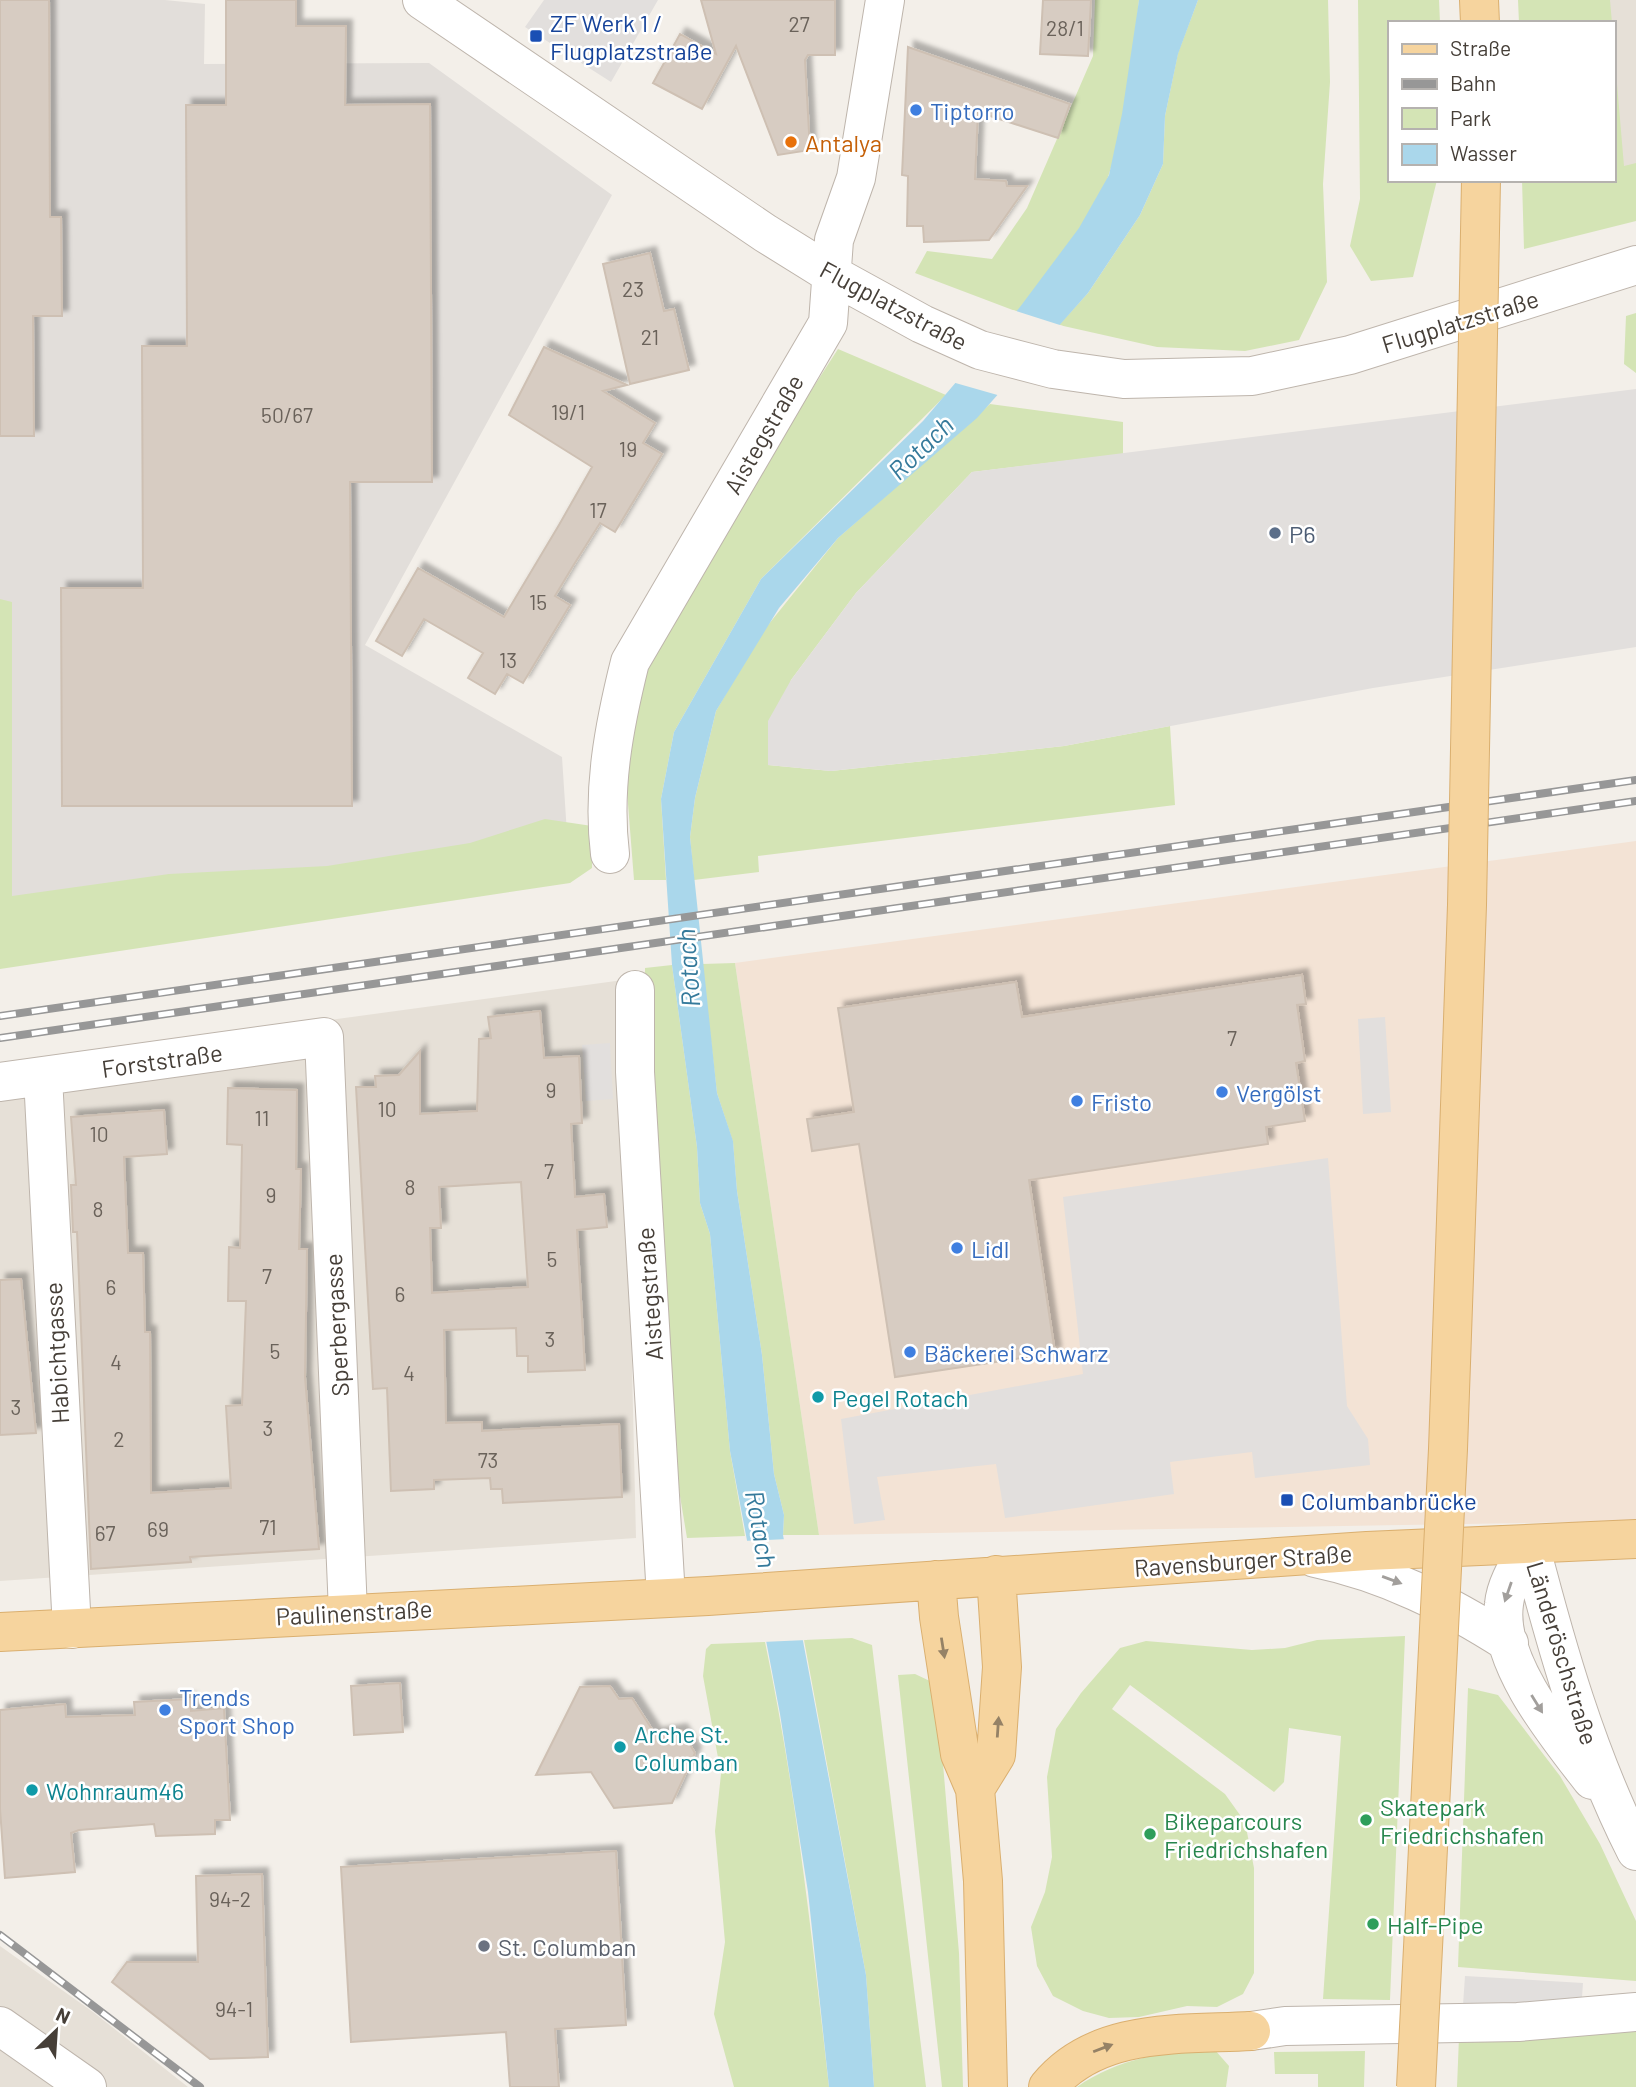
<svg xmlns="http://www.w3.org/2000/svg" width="1636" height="2087" font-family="Barlow,sans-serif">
  <defs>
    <filter id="shadow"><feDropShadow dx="6" dy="-6" stdDeviation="2" flood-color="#0004"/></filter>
  </defs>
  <rect width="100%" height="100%" fill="#f3efe9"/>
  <!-- residential -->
  <path fill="#e6e0d7" d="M 1590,0 L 1636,0 L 1636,169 L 1613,177 L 1613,23 L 1592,23 Z
    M 623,980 L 636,1538 L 0,1581 L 0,1065 Z
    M 0,1946 L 93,2012 L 188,2087 L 0,2087 Z"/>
  <!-- commercial -->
  <path fill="#f3e3d5" d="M 1636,841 L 1636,1521 L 819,1535 L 735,963 Z"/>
  <!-- industrial -->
  <path fill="#e2deda" d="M 0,0 L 165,0 L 205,4 L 204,64 L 429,63 L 612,195 L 365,645 L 562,757 L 568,849 L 0,924 Z"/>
  <!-- green -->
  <path fill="#d4e4b5" d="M 1095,0 L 1139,0 C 1133,57 1128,120 1109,174 C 1096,215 1044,275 1018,312 L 915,273 L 927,251 L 992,259 L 1027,208 L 1093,56 Z
    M 1198,0 L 1328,0 L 1330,82 L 1323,184 L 1327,282 L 1299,340 L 1245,351 L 1157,347 L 1059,325 L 1088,293 L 1140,215 L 1163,164 L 1165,116 L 1178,53 Z
    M 1358,0 L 1439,0 L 1440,23 L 1389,23 L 1389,180 L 1437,180 L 1413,277 L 1371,281 L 1350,246 L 1360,199 Z
    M 1518,0 L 1610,0 L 1612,23 L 1519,23 Z
    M 1613,37 L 1624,166 L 1636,163 L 1636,221 L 1524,249 L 1522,180 L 1613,180 Z
    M 1636,313 L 1636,373 L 1624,364 L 1626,316 Z
    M 838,349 L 946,395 L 761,579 L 674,732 L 661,799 L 666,880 L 634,880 L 622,728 L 652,644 L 714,541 Z
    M 990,404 L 1123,422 L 1123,454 L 972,472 L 856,593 L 791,680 L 768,765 L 831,771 L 1064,746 L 1170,726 L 1175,805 L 758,856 L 759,872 L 694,880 L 690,837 L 695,798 L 716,711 L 760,635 L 838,538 Z
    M 0,599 L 12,602 L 12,896 L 169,874 L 327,866 L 470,843 L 545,819 L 592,826 L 592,868 L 570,883 L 0,969 Z
    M 735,963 L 819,1535 L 783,1535 L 784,1515 L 774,1474 L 762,1355 L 737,1191 L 733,1142 L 717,1093 L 702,964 Z
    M 672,965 L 697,1147 L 700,1203 L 710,1234 L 730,1451 L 745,1536 L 687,1538 L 677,1478 L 644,1056 L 645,968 Z
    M 1405,1636 L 1390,2000 L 1323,1999 L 1341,1736 L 1289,1728 L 1284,1782 L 1274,1792 L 1130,1685 L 1112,1709 L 1225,1794 L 1245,1822 L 1254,1868 L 1254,1973 L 1243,1994 L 1217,2007 L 1187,2006 L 1139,2017 L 1109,2018 L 1083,2011 L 1053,1996 L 1037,1966 L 1031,1927 L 1045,1892 L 1052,1857 L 1047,1777 L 1056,1729 L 1081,1693 L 1120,1648 L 1146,1641 L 1252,1650 L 1285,1648 L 1317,1640 Z
    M 852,1638 L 872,1645 L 926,2087 L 874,2087 L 866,1975 L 804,1640 Z
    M 765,1642 C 796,1789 812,1938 829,2087 L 734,2087 L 714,2014 L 725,1942 L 715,1831 L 721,1774 L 703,1676 L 706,1649 L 711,1644 Z
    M 915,1674 L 932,1682 L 937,1693 L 959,1953 L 963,2087 L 942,2087 L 898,1675 Z
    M 1468,1688 L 1498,1695 L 1560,1776 L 1600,1844 L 1636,1921 L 1636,1981 L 1458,1967 Z
    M 1636,2025 L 1636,2087 L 1457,2087 L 1459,2037 Z
    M 1215,2050 L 1229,2066 L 1226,2087 L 1077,2087 C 1118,2058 1166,2051 1215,2050 Z
    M 1365,2051 L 1364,2087 L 1318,2087 L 1318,2074 L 1275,2074 L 1274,2052 Z"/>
  <!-- parking -->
  <path fill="#e2dfdd" d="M 544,0 L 658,0 L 611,82 L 525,27 Z
    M 1636,389 L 1636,647 L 1373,688 L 1064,746 L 831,771 L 768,765 L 768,721 L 791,680 L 856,593 L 972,472 Z
    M 1385,1017 L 1391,1112 L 1363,1114 L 1358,1019 Z
    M 610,1043 L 613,1099 L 586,1101 L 582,1045 Z
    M 1328,1158 L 1347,1406 L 1368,1439 L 1370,1465 L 1255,1478 L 1252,1452 L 1170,1462 L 1174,1494 L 1005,1518 L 996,1464 L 877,1477 L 885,1520 L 854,1524 L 841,1419 L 1083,1374 L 1063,1197 Z
    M 1465,1976 L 1583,1983 L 1581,2012 L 1463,2005 Z"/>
  <!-- water -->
  <path fill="#aad7eb" d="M 1139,0 L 1198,0 L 1178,54 L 1165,116 L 1163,164 L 1140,215 L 1088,293 L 977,418 L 838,538 L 779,608 L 716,711 L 695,798 L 690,837 L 717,1093 L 733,1141 L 737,1191 L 762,1355 L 774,1474 L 784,1515 L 783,1535 L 866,1975 L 874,2087 L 829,2087 L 808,1892 L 780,1714 L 730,1451 L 710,1234 L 700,1203 L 697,1147 L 672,965 L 661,799 L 674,732 L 761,579 L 923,421 L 1020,307 L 1079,228 L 1109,175 L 1122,114 Z"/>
  <!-- pier -->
  <path fill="#f3efe9" d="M 1013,310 L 1063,326 L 1001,396 L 952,382 Z
    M 788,1539 L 807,1640 L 762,1642 L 743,1541 Z"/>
  <!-- building -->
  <path fill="#d7ccc2" stroke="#cec0b3" stroke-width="2" fill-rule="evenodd" filter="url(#shadow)" d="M 0,0 L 49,0 L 50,217 L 61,217 L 62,316 L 33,316 L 34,436 L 0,436 Z
    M 226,0 L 296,0 L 296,26 L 346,26 L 345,105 L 430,104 L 432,482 L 350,482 L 352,806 L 62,806 L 61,588 L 143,588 L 142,346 L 187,346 L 186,105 L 226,105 Z
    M 701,0 L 835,0 L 835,55 L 808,55 L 805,60 L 810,150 L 778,155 L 736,46 L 702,109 L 653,83 L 680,34 L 716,54 Z
    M 1043,0 L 1091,0 L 1088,56 L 1040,54 Z
    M 908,47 L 1070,104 L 1058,138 L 978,112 L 975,179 L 1006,181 L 1007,186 L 1027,186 L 989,240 L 924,242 L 923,226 L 907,226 L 908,176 L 902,175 Z
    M 650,253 L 664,311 L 674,309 L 689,370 L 630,384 L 603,264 Z
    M 544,347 L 627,385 L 603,391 L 655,423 L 643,443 L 662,454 L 615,532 L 600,523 L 573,566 L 555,596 L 570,605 L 523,683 L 507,674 L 495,694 L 468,678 L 483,653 L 424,619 L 402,656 L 376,641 L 418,568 L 504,617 L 559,525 L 592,467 L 509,415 Z
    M 1302,975 L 1306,1004 L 1297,1005 L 1305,1061 L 1296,1063 L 1305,1121 L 1266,1127 L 1268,1144 L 1029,1180 L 1055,1353 L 895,1377 L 859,1144 L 812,1151 L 807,1119 L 854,1112 L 838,1008 L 1016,982 L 1022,1017 Z
    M 540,1011 L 544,1058 L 579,1056 L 582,1123 L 571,1124 L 575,1197 L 604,1194 L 607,1227 L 577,1230 L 585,1370 L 528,1372 L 528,1356 L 517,1356 L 516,1328 L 444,1330 L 446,1423 L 482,1422 L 482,1431 L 619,1424 L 622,1497 L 503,1503 L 502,1489 L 491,1489 L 490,1478 L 434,1480 L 434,1489 L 391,1491 L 387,1388 L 373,1389 L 356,1087 L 376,1087 L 375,1076 L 399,1075 L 420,1051 L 420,1114 L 477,1111 L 479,1039 L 491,1038 L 488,1017 ZM 521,1182 L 528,1287 L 432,1293 L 430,1228 L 441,1228 L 439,1187 Z
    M 228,1088 L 297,1090 L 296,1169 L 301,1169 L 299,1249 L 307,1249 L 305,1377 L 319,1549 L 190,1557 L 191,1562 L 91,1569 L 77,1232 L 73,1232 L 71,1185 L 76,1185 L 71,1117 L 164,1110 L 167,1154 L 124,1157 L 128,1253 L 143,1253 L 145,1332 L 150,1332 L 151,1493 L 231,1488 L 226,1406 L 242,1405 L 246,1301 L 228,1301 L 229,1247 L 240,1248 L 242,1145 L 227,1144 Z
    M 21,1279 L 36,1433 L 0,1435 L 0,1280 Z
    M 400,1683 L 403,1732 L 354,1735 L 351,1686 Z
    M 610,1686 L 619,1699 L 632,1698 L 655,1734 L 681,1730 L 695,1753 L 672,1803 L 614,1808 L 591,1772 L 536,1775 L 580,1687 Z
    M 190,1699 L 191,1711 L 224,1708 L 230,1820 L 215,1820 L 215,1834 L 156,1836 L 154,1824 L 79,1830 L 71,1833 L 75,1872 L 5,1878 L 0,1809 L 0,1710 L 65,1704 L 66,1717 L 135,1715 L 134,1702 Z
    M 616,1851 L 626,2025 L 555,2029 L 559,2087 L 510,2087 L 506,2032 L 351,2042 L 341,1867 Z
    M 262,1874 L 268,2057 L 210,2059 L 112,1982 L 127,1962 L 198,1962 L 196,1876 Z"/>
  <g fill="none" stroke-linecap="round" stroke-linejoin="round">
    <defs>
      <path id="minor" d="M 422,0 L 765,233 L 831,274 L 922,324 L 980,350 L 1053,369 L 1124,379 L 1252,376 L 1350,355 L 1636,265
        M 610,854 C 602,789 614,726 630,662 L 828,323 L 834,240 L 856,178 L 885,0
        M 635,990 L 635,1072 L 666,1597
        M 43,1077 L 72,1629
        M 0,1082 L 324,1037 L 348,1612
        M 1530,1545 C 1557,1649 1587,1755 1636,1851
        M 1530,1545 C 1520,1563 1506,1583 1504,1604 C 1496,1662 1558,1736 1592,1780
        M 1315,1558 C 1387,1573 1448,1604 1509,1643
        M 0,2026 L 87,2087
        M 1251,2031 L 1285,2026 L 1518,2022 L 1636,2012"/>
      <path id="major" d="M 1479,0 L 1480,23
        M 936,1580 L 939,1617 L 960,1754 L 975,1789 L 983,1881 L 988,2087
        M 0,1632 L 708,1596 L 1367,1551 L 1636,1539
        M 975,1789 L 996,1755 L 1002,1667 L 996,1575
        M 1048,2087 C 1097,2027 1182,2035 1251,2031"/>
    </defs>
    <!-- minor casing -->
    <use href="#minor" stroke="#beb5ac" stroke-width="40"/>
    <!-- major casing -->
    <use href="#major" stroke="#daaf6f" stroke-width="40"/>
    <!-- minor -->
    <use href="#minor" stroke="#fff" stroke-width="38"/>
    <!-- major -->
    <use href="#major" stroke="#f6d49e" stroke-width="38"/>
    <defs>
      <path id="rail" d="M 0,1016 L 1636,780
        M 0,1038 L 1636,801
        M 0,1935 L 200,2087"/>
    </defs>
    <!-- rail casing -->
    <use href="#rail" stroke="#979797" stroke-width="8"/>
    <!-- rail -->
    <use href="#rail" stroke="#fff" stroke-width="5" stroke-dasharray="16" stroke-linecap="butt"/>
    <defs>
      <path id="major-bridge" d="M 1416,2087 L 1448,1449 L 1467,905 L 1481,180"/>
    </defs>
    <!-- major-bridge casing -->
    <use href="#major-bridge" stroke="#daaf6f" stroke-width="40" stroke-linecap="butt"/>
    <!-- major-bridge -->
    <use href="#major-bridge" stroke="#f6d49e" stroke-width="38"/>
  </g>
  <!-- one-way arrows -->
  <defs><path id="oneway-solid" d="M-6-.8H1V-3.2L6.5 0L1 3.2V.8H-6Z" transform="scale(1.75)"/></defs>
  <g fill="#a29f9c">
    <use href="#oneway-solid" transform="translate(1392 1580) rotate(20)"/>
    <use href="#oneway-solid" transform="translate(1508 1592) rotate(109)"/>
    <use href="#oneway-solid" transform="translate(1537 1704) rotate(58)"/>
  </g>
  <g fill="#958266">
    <use href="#oneway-solid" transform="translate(943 1648) rotate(81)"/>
    <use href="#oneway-solid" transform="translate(998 1727) rotate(-86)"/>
    <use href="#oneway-solid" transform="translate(1103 2048) rotate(-21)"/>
  </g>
  <!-- markers -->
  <g fill="#1a4fb4" stroke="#fff" stroke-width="2.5">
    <rect x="529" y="29" width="14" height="14" rx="3.5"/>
    <rect x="1280" y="1493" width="14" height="14" rx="3.5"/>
  </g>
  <g fill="#3f7fe0" stroke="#fff" stroke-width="2.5">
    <circle cx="916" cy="110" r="7"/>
    <circle cx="1222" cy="1092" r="7"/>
    <circle cx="1077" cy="1101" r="7"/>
    <circle cx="957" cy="1248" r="7"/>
    <circle cx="910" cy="1352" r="7"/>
    <circle cx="165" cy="1710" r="7"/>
  </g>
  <circle fill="#e8710a" stroke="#fff" stroke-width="2.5" cx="791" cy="142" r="7"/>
  <circle fill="#5c6f8a" stroke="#fff" stroke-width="2.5" cx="1275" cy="533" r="7"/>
  <g fill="#0f9aa8" stroke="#fff" stroke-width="2.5">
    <circle cx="818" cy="1397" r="7"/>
    <circle cx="620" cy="1747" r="7"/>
    <circle cx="32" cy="1790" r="7"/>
  </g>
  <g fill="#2e9e5b" stroke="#fff" stroke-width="2.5">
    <circle cx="1366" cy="1820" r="7"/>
    <circle cx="1150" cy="1834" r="7"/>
    <circle cx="1373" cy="1924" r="7"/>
  </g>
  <circle fill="#6b7280" stroke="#fff" stroke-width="2.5" cx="484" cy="1946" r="7"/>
  <g text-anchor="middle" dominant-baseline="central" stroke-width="5" stroke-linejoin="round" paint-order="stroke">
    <!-- number labels -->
    <g font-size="21" fill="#6a625a">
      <text x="799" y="23">27</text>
      <text x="1065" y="27">28/1</text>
      <text x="633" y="288">23</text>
      <text x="650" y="336">21</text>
      <text x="568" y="411">19/1</text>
      <text x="287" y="414">50/67</text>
      <text x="628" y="448">19</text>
      <text x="598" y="509">17</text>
      <text x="538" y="601">15</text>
      <text x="508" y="659">13</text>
      <text x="1232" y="1037">7</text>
      <text x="551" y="1089">9</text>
      <text x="387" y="1108">10</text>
      <text x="262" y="1117">11</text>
      <text x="99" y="1133">10</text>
      <text x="549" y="1170">7</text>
      <text x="410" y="1186">8</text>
      <text x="271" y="1194">9</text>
      <text x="98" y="1208">8</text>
      <text x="552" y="1258">5</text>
      <text x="267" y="1275">7</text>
      <text x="111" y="1286">6</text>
      <text x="400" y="1293">6</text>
      <text x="550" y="1338">3</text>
      <text x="275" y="1350">5</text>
      <text x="116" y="1361">4</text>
      <text x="409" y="1372">4</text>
      <text x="16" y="1406">3</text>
      <text x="268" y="1427">3</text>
      <text x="119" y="1438">2</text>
      <text x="488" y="1459">73</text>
      <text x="268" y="1526">71</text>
      <text x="158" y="1528">69</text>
      <text x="105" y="1532">67</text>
      <text x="230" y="1898">94-2</text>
      <text x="234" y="2008">94-1</text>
    </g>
    <!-- transit labels -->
    <g font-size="24" fill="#164399" stroke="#fff" text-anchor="start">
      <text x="550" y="22">ZF Werk 1 /<tspan x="550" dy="28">Flugplatzstraße</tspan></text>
      <text x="1301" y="1500">Columbanbrücke</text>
    </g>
    <!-- shop labels -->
    <g font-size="24" fill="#366cbe" stroke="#fff" text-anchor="start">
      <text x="930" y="110">Tiptorro</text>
      <text x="1236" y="1092">Vergölst</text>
      <text x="1091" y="1101">Fristo</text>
      <text x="971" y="1248">Lidl</text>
      <text x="924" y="1352">Bäckerei Schwarz</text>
      <text x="179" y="1696">Trends<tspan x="179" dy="28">Sport Shop</tspan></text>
    </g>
    <!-- food labels -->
    <g font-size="24" fill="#c56008" stroke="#fff" text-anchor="start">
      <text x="805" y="142">Antalya</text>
    </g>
    <!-- street labels -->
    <g font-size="24" fill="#463f38" stroke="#fff">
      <text transform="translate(894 305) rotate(28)">Flugplatzstraße</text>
      <text transform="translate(1460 321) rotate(-17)">Flugplatzstraße</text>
      <text transform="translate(763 434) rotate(-60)">Aistegstraße</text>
      <text transform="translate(162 1060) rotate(-8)">Forststraße</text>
      <text transform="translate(649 1294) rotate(-94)">Aistegstraße</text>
      <text transform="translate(336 1325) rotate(-93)">Sperbergasse</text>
      <text transform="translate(56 1353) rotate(-93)">Habichtgasse</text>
      <text transform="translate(1243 1560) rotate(-4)">Ravensburger Straße</text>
      <text transform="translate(354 1612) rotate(-3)">Paulinenstraße</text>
      <text transform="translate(1563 1653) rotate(73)">Länderöschstraße</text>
    </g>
    <!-- service labels -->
    <g font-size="24" fill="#4e5e75" stroke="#fff" text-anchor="start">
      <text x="1289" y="533">P6</text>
    </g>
    <!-- culture labels -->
    <g font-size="24" fill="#0d838f" stroke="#fff" text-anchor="start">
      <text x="832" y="1397">Pegel Rotach</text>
      <text x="634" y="1733">Arche St.<tspan x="634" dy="28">Columban</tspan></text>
      <text x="46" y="1790">Wohnraum46</text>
    </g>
    <!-- leisure labels -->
    <g font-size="24" fill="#27864d" stroke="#fff" text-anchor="start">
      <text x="1380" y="1806">Skatepark<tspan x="1380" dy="28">Friedrichshafen</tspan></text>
      <text x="1164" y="1820">Bikeparcours<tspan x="1164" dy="28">Friedrichshafen</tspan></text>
      <text x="1387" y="1924">Half-Pipe</text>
    </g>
    <!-- worship labels -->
    <g font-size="24" fill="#5b616d" stroke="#fff" text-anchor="start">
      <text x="498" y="1946">St. Columban</text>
    </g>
    <!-- water labels -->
    <g font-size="26" font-style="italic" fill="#357a9b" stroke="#fff">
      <text transform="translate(920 447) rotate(-44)">Rotach</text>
      <text transform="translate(687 968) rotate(-94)">Rotach</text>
      <text transform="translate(762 1529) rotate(80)">Rotach</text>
    </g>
  </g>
  <!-- legend -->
  <rect x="1388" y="21" width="228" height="161" fill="#ffffff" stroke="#b5b2af" stroke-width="2"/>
  <rect x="1402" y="44" width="35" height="10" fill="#f6d49e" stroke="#b5b2af" stroke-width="2"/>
  <text x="1450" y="56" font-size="21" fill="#463f38">Straße</text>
  <rect x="1402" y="79" width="35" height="10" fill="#979797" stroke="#b5b2af" stroke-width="2"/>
  <text x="1450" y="91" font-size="21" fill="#463f38">Bahn</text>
  <rect x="1402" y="108" width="35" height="21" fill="#d4e4b5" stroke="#b5b2af" stroke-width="2"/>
  <text x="1450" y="126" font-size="21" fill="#463f38">Park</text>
  <rect x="1402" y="144" width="35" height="21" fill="#aad7eb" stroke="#b5b2af" stroke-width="2"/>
  <text x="1450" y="161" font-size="21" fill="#463f38">Wasser</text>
  <!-- north arrow -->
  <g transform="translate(56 2031) rotate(25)" stroke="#ffffff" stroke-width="5" paint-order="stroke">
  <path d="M0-5L12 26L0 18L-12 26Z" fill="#463f38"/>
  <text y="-10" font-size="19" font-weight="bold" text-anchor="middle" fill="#463f38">N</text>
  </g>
</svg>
